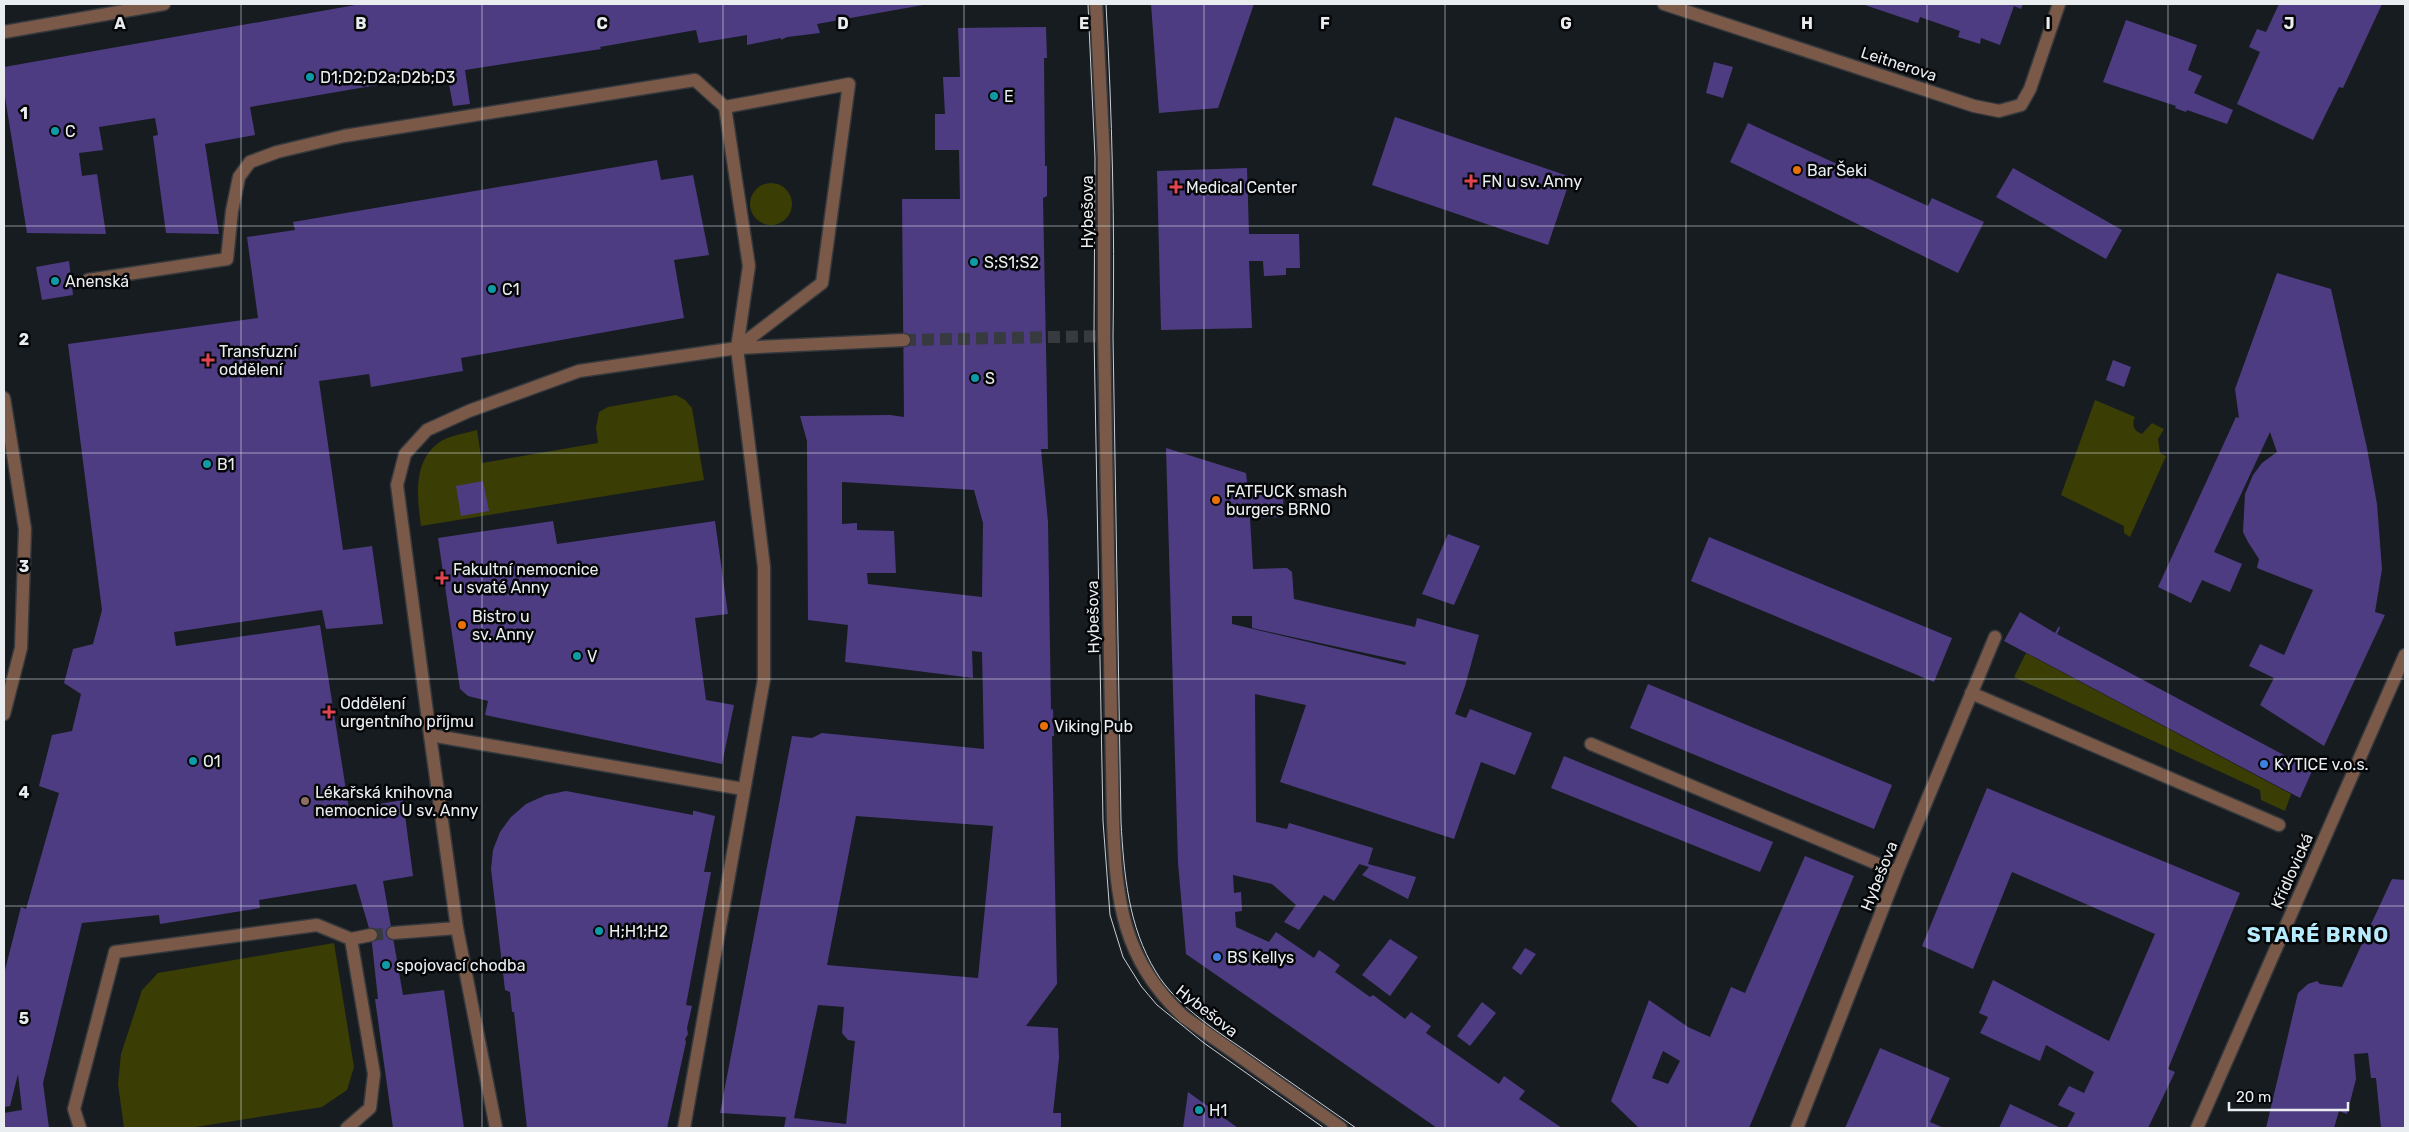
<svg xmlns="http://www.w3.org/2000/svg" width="2409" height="1132" font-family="Rubik,sans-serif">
  <rect width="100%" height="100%" fill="#171c20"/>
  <!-- green -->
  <path fill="#3a3e05" d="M750 204a21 21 0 1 1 42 0a21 21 0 1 1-42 0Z
    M 676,395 L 685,400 L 692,408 L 704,480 L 421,526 C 417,497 412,458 443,440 C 453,435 466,433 477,430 L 482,463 L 598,443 L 596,428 L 599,412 L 608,407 Z
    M 2095,400 L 2135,417 C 2131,425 2134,431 2142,434 L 2152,423 L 2164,429 L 2158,439 L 2160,453 L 2166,456 L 2130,537 L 2124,533 L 2124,526 L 2061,495 Z
    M 2026,653 L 2291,794 L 2285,811 L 2261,800 L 2260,790 L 2014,677 Z
    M 334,943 L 354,1067 L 347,1090 L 322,1107 L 189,1128 L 124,1128 L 118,1084 L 121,1054 L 142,990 L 158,973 Z"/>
  <!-- building -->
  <path fill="#4e3c82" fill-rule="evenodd" d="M 361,4 L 923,4 L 923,5 L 817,24 L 820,33 L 787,37 L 781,40 L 781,38 L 747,45 L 747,35 L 699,43 L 696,30 L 600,47 L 601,49 L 465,70 L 470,104 L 453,106 L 447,73 L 250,107 L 255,135 L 205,144 L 219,234 L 166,233 L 153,136 L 158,135 L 155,118 L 99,127 L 103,150 L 79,153 L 82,176 L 97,174 L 106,234 L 27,233 L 4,91 L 4,67 Z
    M 1151,4 L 1254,4 L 1218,108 L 1159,113 Z
    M 1862,4 L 2023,4 L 2021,9 L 2014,6 L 2000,45 L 1981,38 L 1980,44 L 1958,37 L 1960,31 L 1920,17 L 1918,23 Z
    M 2279,4 L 2382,4 L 2343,88 L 2339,87 L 2313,140 L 2237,104 L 2260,52 L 2249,47 L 2257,29 L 2266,32 Z
    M 2126,20 L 2197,45 L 2188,70 L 2202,76 L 2194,93 L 2233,110 L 2227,124 L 2187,110 L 2186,112 L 2175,108 L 2176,106 L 2103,82 Z
    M 1046,27 L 1047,58 L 1044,58 L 1045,166 L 1047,166 L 1047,196 L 1043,198 L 1048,449 L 1041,449 L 1048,522 L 1051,710 L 1053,709 L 1054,736 L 1052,736 L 1057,984 L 1026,1026 L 1058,1028 L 1059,1058 L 1053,1113 L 1061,1113 L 1061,1128 L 784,1128 L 786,1117 L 720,1113 L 792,736 L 812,738 L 822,733 L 984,749 L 982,652 L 972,651 L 973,678 L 845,662 L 848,625 L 808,620 L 807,441 L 800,416 L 890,415 L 904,417 L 902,199 L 960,199 L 959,150 L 935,150 L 935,114 L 945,114 L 943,77 L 960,77 L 958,28 ZM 842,482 L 974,490 L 983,523 L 982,597 L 868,584 L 867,573 L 896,573 L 894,531 L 857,530 L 857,523 L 842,524 ZM 856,816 L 993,826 L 978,978 L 827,965 ZM 818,1005 L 844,1007 L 842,1033 L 848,1040 L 855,1041 L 846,1124 L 794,1118 Z
    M 1714,62 L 1733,67 L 1723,98 L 1706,93 Z
    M 1395,117 L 1571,177 L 1548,245 L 1372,185 Z
    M 1748,123 L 1928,206 L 1932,198 L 1984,222 L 1958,273 L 1730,162 Z
    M 657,160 L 661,180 L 693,175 L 709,255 L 674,260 L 684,318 L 461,358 L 463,371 L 371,387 L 369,374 L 319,381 L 343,550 L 372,546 L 383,624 L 326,629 L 322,610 L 174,632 L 176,646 L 320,625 L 349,809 L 403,800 L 413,876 L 383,881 L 403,995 L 444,990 L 464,1128 L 393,1128 L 375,999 L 378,999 L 371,935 L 356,884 L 259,900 L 260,908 L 160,924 L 159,915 L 82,923 L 43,1083 L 49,1128 L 4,1128 L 4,1113 L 22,1110 L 18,1074 L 10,1106 L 4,1107 L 4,974 L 21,907 L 26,909 L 59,793 L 39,786 L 52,735 L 72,731 L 81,694 L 64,683 L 73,649 L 93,644 L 102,610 L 68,344 L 258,318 L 247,237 L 295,230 L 293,222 Z
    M 1247,168 L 1249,234 L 1299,234 L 1300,268 L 1286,268 L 1286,275 L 1264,276 L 1263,261 L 1249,261 L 1252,328 L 1161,330 L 1157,171 Z
    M 2013,168 L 2122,230 L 2106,259 L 1996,197 Z
    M 69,261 L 73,295 L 42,300 L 36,267 Z
    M 2277,273 L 2331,289 L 2367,448 L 2377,504 L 2382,569 L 2375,612 L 2385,615 L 2324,746 L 2260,705 L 2274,678 L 2249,666 L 2260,644 L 2284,655 L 2313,590 L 2257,568 L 2259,559 L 2248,542 L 2243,532 L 2245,494 L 2253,475 L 2262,463 L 2277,452 L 2270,432 L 2214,552 L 2242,564 L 2230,592 L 2202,580 L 2191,603 L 2158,587 L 2236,417 L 2239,418 L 2235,389 Z
    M 2113,360 L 2131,367 L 2124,387 L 2106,380 Z
    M 1166,448 L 1246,473 L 1248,490 L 1256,490 L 1256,495 L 1283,494 L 1284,517 L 1250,518 L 1253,569 L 1287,568 L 1292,572 L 1294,599 L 1415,627 L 1417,618 L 1479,635 L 1465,686 L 1455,714 L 1466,718 L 1470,709 L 1532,733 L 1515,775 L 1481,762 L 1454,839 L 1280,782 L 1306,705 L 1255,694 L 1256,822 L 1287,829 L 1289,823 L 1373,848 L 1368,864 L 1416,877 L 1408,899 L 1362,875 L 1369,867 L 1359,864 L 1360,863 L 1334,901 L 1324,895 L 1299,930 L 1284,922 L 1296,905 L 1272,884 L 1233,875 L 1234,893 L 1241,892 L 1242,911 L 1235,912 L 1236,927 L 1269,942 L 1276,932 L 1314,958 L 1319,950 L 1340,965 L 1335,972 L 1370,997 L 1373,995 L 1405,1019 L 1411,1012 L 1431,1026 L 1426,1033 L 1499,1084 L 1504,1076 L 1525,1091 L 1519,1099 L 1562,1128 L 1437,1128 L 1186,954 L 1178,863 ZM 1232,616 L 1252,616 L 1252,628 L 1406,662 L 1405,665 L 1232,624 Z
    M 483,481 L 489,511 L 461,516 L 456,486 Z
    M 553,521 L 557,544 L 715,521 L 728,614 L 695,618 L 706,700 L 734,705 L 722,764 L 485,715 L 488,701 L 468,696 L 460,689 L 438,538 Z
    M 1448,534 L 1480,546 L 1454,605 L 1422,594 Z
    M 1709,537 L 1952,638 L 1934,682 L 1691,581 Z
    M 2020,612 L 2055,633 L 2059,626 L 2060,628 L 2057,634 L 2310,769 L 2311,767 L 2313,769 L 2300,798 L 2004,641 Z
    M 1648,684 L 1892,785 L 1874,829 L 1630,728 Z
    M 1564,756 L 1773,842 L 1760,872 L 1551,788 Z
    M 1987,788 L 2240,893 L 2168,1069 L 2175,1072 L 2148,1128 L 2067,1128 L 2075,1113 L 2058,1105 L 2069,1086 L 2084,1093 L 2094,1072 L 2046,1045 L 2040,1061 L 1980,1033 L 1988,1017 L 1979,1013 L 1993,980 L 2109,1041 L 2155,934 L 2012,872 L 1973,969 L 1922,946 Z
    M 566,791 L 693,815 L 693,811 L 695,811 L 715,816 L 704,872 L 711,872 L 686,1005 L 692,1006 L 687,1028 L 688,1034 L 685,1039 L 686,1042 L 667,1128 L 527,1128 L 514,1012 L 512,1012 L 510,992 L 505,990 L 491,869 L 493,850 L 500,832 L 511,817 L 526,804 L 546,795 Z
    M 1805,856 L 1854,876 L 1749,1128 L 1639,1128 L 1611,1101 L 1649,1000 L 1688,1027 L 1710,1037 L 1731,987 L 1745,993 ZM 1663,1051 L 1680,1061 L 1668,1084 L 1652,1078 Z
    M 2392,879 L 2405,880 L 2405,1128 L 2381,1128 L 2376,1078 L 2371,1078 L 2368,1053 L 2354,1054 L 2356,1079 L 2347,1114 L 2339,1111 L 2334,1128 L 2266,1128 L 2298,993 L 2308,984 L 2317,981 L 2320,984 L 2342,987 Z
    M 1390,939 L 1418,957 L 1390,996 L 1362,975 Z
    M 1525,948 L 1536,954 L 1521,975 L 1512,968 Z
    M 1482,1002 L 1496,1013 L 1470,1046 L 1457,1036 Z
    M 1880,1048 L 1950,1078 L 1930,1122 L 1944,1128 L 1845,1128 Z
    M 1188,1092 L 1238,1128 L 1183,1128 Z
    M 2010,1104 L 2061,1128 L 1999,1128 Z"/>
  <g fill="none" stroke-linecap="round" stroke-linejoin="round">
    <!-- minor-tunnel -->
    <path stroke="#373b3f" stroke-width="12" stroke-dasharray="12 6" stroke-linecap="butt" d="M 904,340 L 1104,336
      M 371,935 L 393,933"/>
    <defs>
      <path id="minor" d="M 1096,4 L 1104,158 L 1104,336 L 1113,820 C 1116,900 1122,960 1184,1017 L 1341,1128
        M 1664,4 L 1974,106 L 1999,111 L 2021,105 L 2030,89 L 2059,4
        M 4,32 L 164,4
        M 725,107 L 849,84 L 822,283 L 737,348
        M 88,280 L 227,259 L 232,211 L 239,177 L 250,162 L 277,152 L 344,136 L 695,80 L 725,107 L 749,266 L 737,348 L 764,567 L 764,679 L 684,1128
        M 4,398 L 25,529 L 21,648 L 4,714
        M 1971,693 L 2279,825
        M 430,735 L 397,485 L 405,454 L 427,430 L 469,411 L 579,371 L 737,348 L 904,340
        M 1591,744 L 1897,872
        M 393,933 L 457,928
        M 80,1128 L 74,1109 L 115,952 L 317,925 L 351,939 L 371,935
        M 347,1128 L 370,1108 L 374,1074 L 351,939
        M 496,1128 L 457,928 L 430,735 L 743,789
        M 1797,1128 L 1897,872 L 1995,637
        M 2197,1128 L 2405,655"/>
    </defs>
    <!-- minor casing -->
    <use href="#minor" stroke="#35393d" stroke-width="15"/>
    <!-- minor -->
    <use href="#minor" stroke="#7a5948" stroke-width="12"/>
    <!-- tram -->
    <path stroke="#cbced2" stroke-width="1" d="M 1088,4 L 1095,158 L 1094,336 L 1103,821 L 1110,915 L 1123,957 L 1141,986 L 1157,1005 L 1204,1043 L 1324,1128
      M 1106,4 C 1112,115 1115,225 1113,337 L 1121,822 C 1124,874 1128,926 1156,972 C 1178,1008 1219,1032 1253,1056 C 1287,1080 1322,1104 1356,1128"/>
  </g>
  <!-- grid -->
  <path fill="none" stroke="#eaedf0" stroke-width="1" stroke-opacity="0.55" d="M 241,4 L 241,1128M 482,4 L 482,1128M 723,4 L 723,1128M 964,4 L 964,1128M 1204,4 L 1204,1128M 1445,4 L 1445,1128M 1686,4 L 1686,1128M 1927,4 L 1927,1128M 2168,4 L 2168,1128M 4,226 L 2405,226M 4,453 L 2405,453M 4,679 L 2405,679M 4,906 L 2405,906"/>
  <!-- markers -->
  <g fill="#0f9aa8" stroke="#050608" stroke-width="2">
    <circle cx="310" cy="77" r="5"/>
    <circle cx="994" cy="96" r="5"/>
    <circle cx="55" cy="131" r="5"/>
    <circle cx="974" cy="262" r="5"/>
    <circle cx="55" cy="281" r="5"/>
    <circle cx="492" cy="289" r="5"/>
    <circle cx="975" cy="378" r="5"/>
    <circle cx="207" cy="464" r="5"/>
    <circle cx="577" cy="656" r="5"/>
    <circle cx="193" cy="761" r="5"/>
    <circle cx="599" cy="931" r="5"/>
    <circle cx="386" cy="965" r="5"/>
    <circle cx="1199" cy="1110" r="5"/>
  </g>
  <g fill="#e8710a" stroke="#050608" stroke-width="2">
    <circle cx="1797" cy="170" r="5"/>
    <circle cx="1216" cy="500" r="5"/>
    <circle cx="462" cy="625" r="5"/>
    <circle cx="1044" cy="726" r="5"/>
  </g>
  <g fill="#e0444e" stroke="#050608" stroke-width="2">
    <path d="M1468.5 173.5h5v5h5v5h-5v5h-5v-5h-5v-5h5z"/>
    <path d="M1173.5 179.5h5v5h5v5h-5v5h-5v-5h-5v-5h5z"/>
    <path d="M205.5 352.5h5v5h5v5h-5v5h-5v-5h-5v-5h5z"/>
    <path d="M439.5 570.5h5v5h5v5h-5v5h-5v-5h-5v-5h5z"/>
    <path d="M326.5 704.5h5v5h5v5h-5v5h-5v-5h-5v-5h5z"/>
  </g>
  <g fill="#3f7fe0" stroke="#050608" stroke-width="2">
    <circle cx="2264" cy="764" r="5"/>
    <circle cx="1217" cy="957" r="5"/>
  </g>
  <circle fill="#8d6e63" stroke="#050608" stroke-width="2" cx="305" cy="801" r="5"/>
  <g text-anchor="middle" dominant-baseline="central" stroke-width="5" stroke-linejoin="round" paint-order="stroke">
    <!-- street labels -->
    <g font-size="16" fill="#eaedf0" stroke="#050608">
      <text transform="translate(1899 64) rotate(18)">Leitnerova</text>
      <text transform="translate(1087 212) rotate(-90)">Hybešova</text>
      <text transform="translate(1093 617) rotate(-91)">Hybešova</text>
      <text transform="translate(2292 871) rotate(-66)">Křídlovická</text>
      <text transform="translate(1879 876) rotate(-68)">Hybešova</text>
      <text transform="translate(1207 1011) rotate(38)">Hybešova</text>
    </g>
    <!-- poi labels -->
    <g font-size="16" fill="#eaedf0" stroke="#050608" text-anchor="start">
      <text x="320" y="77">D1;D2;D2a;D2b;D3</text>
      <text x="1004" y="96">E</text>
      <text x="65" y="131">C</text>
      <text x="1807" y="170">Bar Šeki</text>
      <text x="1482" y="181">FN u sv. Anny</text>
      <text x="1186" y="187">Medical Center</text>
      <text x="984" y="262">S;S1;S2</text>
      <text x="65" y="281">Anenská</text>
      <text x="502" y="289">C1</text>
      <text x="219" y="351">Transfuzní<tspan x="219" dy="18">oddělení</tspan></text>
      <text x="985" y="378">S</text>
      <text x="217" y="464">B1</text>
      <text x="1226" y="491">FATFUCK smash<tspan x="1226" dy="18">burgers BRNO</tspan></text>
      <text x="453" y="569">Fakultní nemocnice<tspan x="453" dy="18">u svaté Anny</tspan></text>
      <text x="472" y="616">Bistro u<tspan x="472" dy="18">sv. Anny</tspan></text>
      <text x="587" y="656">V</text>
      <text x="340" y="703">Oddělení<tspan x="340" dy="18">urgentního příjmu</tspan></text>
      <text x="1054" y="726">Viking Pub</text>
      <text x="203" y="761">O1</text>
      <text x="2274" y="764">KYTICE v.o.s.</text>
      <text x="315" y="792">Lékařská knihovna<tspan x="315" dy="18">nemocnice U sv. Anny</tspan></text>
      <text x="609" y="931">H;H1;H2</text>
      <text x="1227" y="957">BS Kellys</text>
      <text x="396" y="965">spojovací chodba</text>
      <text x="1209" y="1110">H1</text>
    </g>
    <!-- district labels -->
    <g font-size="21" font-weight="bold" letter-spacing="1" fill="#b6ebfe" stroke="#050608">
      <text x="2318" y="934">STARÉ BRNO</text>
    </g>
  </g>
  <g font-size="16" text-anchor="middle" font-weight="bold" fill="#eaedf0" stroke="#050608" stroke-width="5" stroke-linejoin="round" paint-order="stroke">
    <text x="120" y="29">A</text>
    <text x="361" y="29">B</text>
    <text x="602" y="29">C</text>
    <text x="843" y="29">D</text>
    <text x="1084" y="29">E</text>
    <text x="1325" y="29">F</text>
    <text x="1566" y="29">G</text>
    <text x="1807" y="29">H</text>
    <text x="2048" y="29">I</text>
    <text x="2289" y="29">J</text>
    <text x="24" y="119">1</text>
    <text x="24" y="345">2</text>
    <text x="24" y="572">3</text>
    <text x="24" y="798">4</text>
    <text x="24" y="1024">5</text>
  </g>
  <!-- border -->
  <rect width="2409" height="1132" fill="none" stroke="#eaedf0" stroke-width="10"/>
  <!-- scale -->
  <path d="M2229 1102v8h119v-8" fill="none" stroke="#eaedf0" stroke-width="2.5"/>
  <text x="2236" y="1102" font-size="15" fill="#eaedf0" stroke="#050608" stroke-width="4" paint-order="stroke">20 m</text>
</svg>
